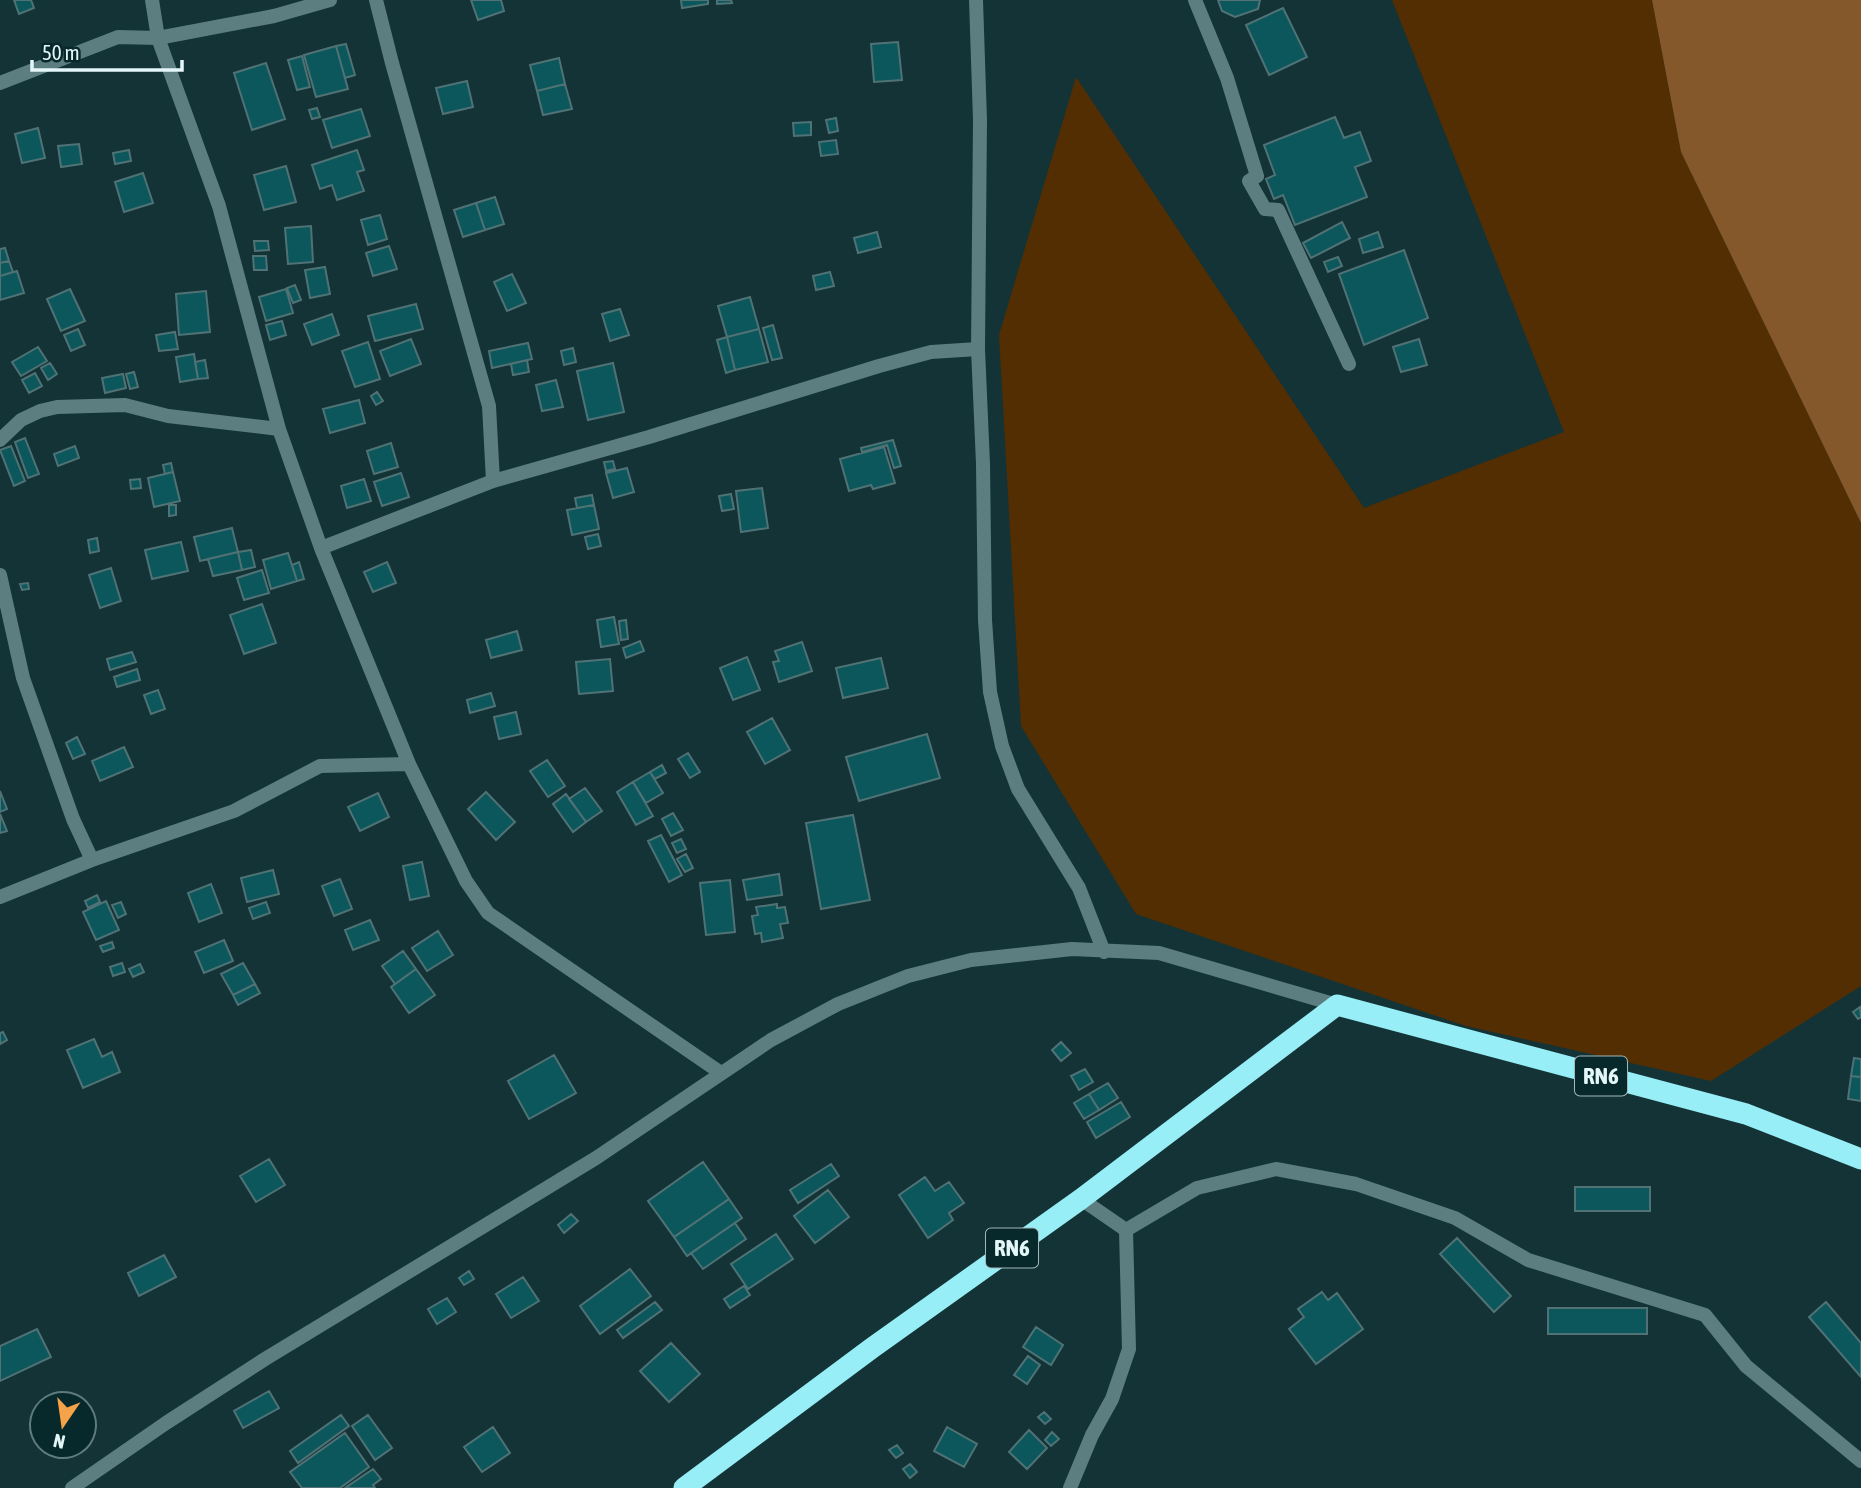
<svg xmlns="http://www.w3.org/2000/svg" width="1861" height="1488" font-family="'Asap Condensed',sans-serif">
  <rect width="100%" height="100%" fill="#133336"/>
  <!-- green -->
  <path fill="#532e02" d="M 1392,0 L 1652,0 L 1681,152 L 1861,523 L 1861,986 L 1711,1081 L 1466,1026 L 1136,914 L 1021,726 L 999,335 L 1076,77 L 1364,508 L 1564,432 Z"/>
  <!-- water -->
  <path fill="#84582a" d="M 1652,0 L 1861,0 L 1861,523 L 1681,152 Z"/>
  <!-- building -->
  <path fill="#0b575c" stroke="#507275" stroke-width="2" d="M 14,0 L 31,0 L 34,8 L 19,14 Z
    M 471,0 L 501,0 L 504,11 L 478,20 Z
    M 681,0 L 708,0 L 708,4 L 682,8 Z
    M 717,0 L 731,0 L 732,3 L 717,4 Z
    M 1218,0 L 1260,0 L 1258,9 L 1235,17 L 1222,11 Z
    M 1283,8 L 1307,57 L 1269,75 L 1246,25 Z
    M 898,42 L 902,80 L 874,82 L 871,44 Z
    M 346,44 L 355,75 L 345,78 L 336,46 Z
    M 336,46 L 348,89 L 316,97 L 304,55 Z
    M 302,56 L 310,87 L 297,90 L 288,60 Z
    M 559,58 L 565,84 L 537,91 L 530,65 Z
    M 266,63 L 285,119 L 252,130 L 234,73 Z
    M 467,81 L 473,107 L 443,114 L 436,88 Z
    M 565,84 L 572,109 L 543,115 L 537,91 Z
    M 317,108 L 320,117 L 312,119 L 309,110 Z
    M 361,109 L 370,136 L 332,148 L 323,120 Z
    M 1335,117 L 1344,138 L 1360,132 L 1371,161 L 1355,167 L 1367,197 L 1295,225 L 1283,195 L 1274,199 L 1266,179 L 1275,175 L 1264,145 Z
    M 836,118 L 838,131 L 829,133 L 826,120 Z
    M 811,122 L 811,135 L 794,136 L 793,123 Z
    M 38,128 L 45,158 L 22,163 L 15,134 Z
    M 836,140 L 838,154 L 821,156 L 819,142 Z
    M 79,144 L 82,164 L 61,167 L 58,146 Z
    M 129,150 L 131,161 L 115,164 L 113,153 Z
    M 357,150 L 364,170 L 357,172 L 364,191 L 337,200 L 332,185 L 320,189 L 312,165 Z
    M 286,166 L 296,202 L 264,210 L 254,175 Z
    M 143,173 L 153,203 L 124,212 L 115,182 Z
    M 495,197 L 504,224 L 485,230 L 476,203 Z
    M 476,203 L 485,230 L 463,237 L 454,210 Z
    M 380,215 L 387,239 L 368,245 L 361,220 Z
    M 1342,222 L 1350,238 L 1311,258 L 1303,243 Z
    M 311,226 L 313,262 L 288,264 L 285,228 Z
    M 877,232 L 881,247 L 858,253 L 854,238 Z
    M 1378,232 L 1383,247 L 1363,253 L 1359,239 Z
    M 254,241 L 268,241 L 269,250 L 255,251 Z
    M 389,246 L 397,269 L 373,276 L 366,253 Z
    M 5,248 L 9,261 L 0,263 L 0,249 Z
    M 1404,250 L 1428,318 L 1364,345 L 1339,274 Z
    M 253,256 L 266,256 L 267,270 L 254,270 Z
    M 1338,257 L 1342,266 L 1328,272 L 1324,262 Z
    M 9,261 L 13,272 L 0,276 L 0,263 Z
    M 325,267 L 330,294 L 310,298 L 305,270 Z
    M 17,271 L 24,293 L 0,300 L 0,276 Z
    M 830,272 L 834,286 L 816,290 L 813,276 Z
    M 512,274 L 526,303 L 507,311 L 494,282 Z
    M 295,285 L 301,300 L 293,303 L 287,288 Z
    M 70,289 L 85,321 L 61,331 L 47,299 Z
    M 286,289 L 293,313 L 266,321 L 259,297 Z
    M 206,291 L 210,332 L 179,335 L 176,294 Z
    M 750,297 L 759,329 L 727,337 L 718,306 Z
    M 416,304 L 423,329 L 375,341 L 368,316 Z
    M 620,309 L 629,335 L 610,341 L 602,314 Z
    M 332,314 L 339,335 L 312,345 L 304,324 Z
    M 282,321 L 286,335 L 270,340 L 266,325 Z
    M 773,325 L 782,358 L 772,360 L 763,328 Z
    M 78,329 L 85,345 L 71,351 L 64,335 Z
    M 759,329 L 768,362 L 735,370 L 727,337 Z
    M 175,332 L 178,349 L 159,351 L 156,335 Z
    M 727,337 L 735,370 L 726,373 L 717,340 Z
    M 411,339 L 421,364 L 390,376 L 380,351 Z
    M 1419,339 L 1427,365 L 1401,372 L 1393,347 Z
    M 368,342 L 380,379 L 355,387 L 342,351 Z
    M 528,343 L 532,359 L 492,368 L 489,351 Z
    M 38,347 L 47,361 L 21,376 L 12,362 Z
    M 573,348 L 576,362 L 564,365 L 561,351 Z
    M 194,354 L 198,379 L 180,382 L 176,357 Z
    M 205,360 L 208,378 L 198,379 L 195,362 Z
    M 527,360 L 529,372 L 513,375 L 511,364 Z
    M 50,363 L 57,374 L 48,380 L 41,368 Z
    M 613,363 L 624,412 L 588,420 L 577,371 Z
    M 134,372 L 138,387 L 130,389 L 126,374 Z
    M 35,373 L 42,386 L 29,393 L 22,380 Z
    M 123,374 L 126,388 L 105,393 L 102,378 Z
    M 556,380 L 563,407 L 542,411 L 536,385 Z
    M 377,392 L 383,401 L 376,405 L 371,396 Z
    M 359,400 L 365,423 L 330,433 L 323,409 Z
    M 25,438 L 39,474 L 28,478 L 15,442 Z
    M 893,440 L 901,466 L 894,468 L 887,445 L 862,452 L 861,448 Z
    M 391,443 L 398,467 L 374,474 L 367,451 Z
    M 11,446 L 25,481 L 14,486 L 0,450 Z
    M 75,446 L 79,458 L 58,466 L 54,454 Z
    M 884,447 L 895,483 L 873,489 L 871,485 L 849,491 L 840,459 Z
    M 613,461 L 615,469 L 606,471 L 604,462 Z
    M 171,463 L 173,472 L 165,474 L 163,465 Z
    M 627,468 L 634,492 L 613,498 L 606,473 Z
    M 173,472 L 180,501 L 154,507 L 148,478 Z
    M 401,473 L 409,497 L 382,506 L 374,482 Z
    M 140,479 L 141,488 L 131,489 L 130,480 Z
    M 364,479 L 371,501 L 347,508 L 341,486 Z
    M 762,488 L 768,528 L 741,532 L 736,491 Z
    M 731,494 L 734,509 L 722,511 L 719,496 Z
    M 592,495 L 594,505 L 577,508 L 575,498 Z
    M 169,505 L 176,505 L 176,515 L 169,516 Z
    M 594,505 L 599,529 L 572,535 L 567,510 Z
    M 232,528 L 238,552 L 200,561 L 194,537 Z
    M 598,534 L 601,546 L 588,549 L 585,537 Z
    M 97,538 L 99,551 L 90,553 L 88,540 Z
    M 181,542 L 188,571 L 152,579 L 145,550 Z
    M 251,550 L 255,567 L 242,570 L 238,552 Z
    M 238,552 L 242,570 L 213,576 L 208,559 Z
    M 288,553 L 297,581 L 271,589 L 263,560 Z
    M 299,562 L 304,579 L 297,581 L 292,565 Z
    M 387,562 L 396,583 L 373,592 L 364,572 Z
    M 111,568 L 121,601 L 100,608 L 89,575 Z
    M 262,570 L 269,593 L 244,600 L 237,578 Z
    M 28,583 L 29,589 L 22,590 L 20,584 Z
    M 262,604 L 276,643 L 244,654 L 230,615 Z
    M 614,617 L 619,644 L 601,647 L 597,620 Z
    M 626,620 L 628,639 L 621,640 L 619,621 Z
    M 517,631 L 522,650 L 491,658 L 486,640 Z
    M 640,641 L 644,651 L 626,658 L 623,648 Z
    M 802,642 L 812,671 L 779,682 L 773,662 L 779,661 L 775,651 Z
    M 132,652 L 136,662 L 110,670 L 107,659 Z
    M 747,657 L 760,690 L 733,700 L 720,668 Z
    M 881,658 L 888,688 L 843,698 L 836,668 Z
    M 610,659 L 613,691 L 579,694 L 576,662 Z
    M 137,669 L 140,680 L 117,687 L 114,677 Z
    M 158,690 L 165,709 L 151,714 L 144,695 Z
    M 491,693 L 495,706 L 470,713 L 467,700 Z
    M 516,712 L 521,734 L 499,739 L 494,717 Z
    M 772,718 L 790,750 L 765,764 L 747,732 Z
    M 927,734 L 940,778 L 859,801 L 846,757 Z
    M 77,737 L 85,754 L 73,759 L 66,743 Z
    M 124,747 L 133,767 L 100,781 L 92,761 Z
    M 688,753 L 700,772 L 690,778 L 678,759 Z
    M 547,760 L 565,786 L 548,797 L 530,771 Z
    M 662,765 L 666,773 L 655,779 L 650,772 Z
    M 650,772 L 663,793 L 646,803 L 633,782 Z
    M 633,782 L 653,816 L 636,825 L 617,792 Z
    M 585,788 L 602,811 L 586,822 L 569,799 Z
    M 0,791 L 7,809 L 0,812 Z
    M 486,792 L 515,822 L 496,840 L 468,809 Z
    M 378,793 L 389,817 L 360,831 L 348,807 Z
    M 566,794 L 586,822 L 573,832 L 553,804 Z
    M 673,813 L 683,830 L 671,836 L 662,819 Z
    M 0,814 L 7,831 L 0,833 Z
    M 853,815 L 870,900 L 821,909 L 806,823 Z
    M 661,835 L 682,875 L 669,882 L 648,841 Z
    M 681,839 L 686,849 L 677,853 L 672,843 Z
    M 686,854 L 693,868 L 685,872 L 677,859 Z
    M 422,862 L 429,896 L 410,900 L 403,866 Z
    M 273,870 L 279,894 L 247,902 L 241,878 Z
    M 779,874 L 782,895 L 747,900 L 743,880 Z
    M 340,879 L 352,909 L 334,916 L 322,886 Z
    M 730,880 L 735,932 L 706,935 L 700,883 Z
    M 211,884 L 222,913 L 199,922 L 188,893 Z
    M 97,895 L 100,902 L 88,908 L 85,901 Z
    M 106,901 L 119,930 L 96,940 L 83,912 Z
    M 121,902 L 126,914 L 118,918 L 112,905 Z
    M 266,902 L 270,913 L 253,919 L 249,908 Z
    M 777,904 L 777,908 L 785,907 L 788,923 L 780,924 L 783,938 L 762,942 L 761,933 L 755,934 L 752,916 L 758,915 L 756,907 Z
    M 370,920 L 379,940 L 353,950 L 345,930 Z
    M 438,931 L 453,955 L 427,971 L 412,948 Z
    M 224,940 L 233,961 L 204,973 L 195,952 Z
    M 112,942 L 114,948 L 103,952 L 100,946 Z
    M 403,951 L 416,969 L 395,984 L 382,966 Z
    M 122,963 L 125,972 L 113,976 L 110,967 Z
    M 243,963 L 255,984 L 233,995 L 221,974 Z
    M 140,964 L 144,972 L 133,977 L 129,969 Z
    M 416,969 L 435,995 L 409,1013 L 391,987 Z
    M 255,984 L 260,993 L 238,1005 L 233,995 Z
    M 1860,1007 L 1861,1017 L 1858,1019 L 1853,1012 Z
    M 3,1032 L 7,1040 L 0,1044 L 0,1033 Z
    M 94,1039 L 102,1057 L 112,1052 L 120,1072 L 83,1088 L 67,1050 Z
    M 1061,1042 L 1071,1053 L 1061,1061 L 1052,1050 Z
    M 554,1055 L 576,1093 L 529,1119 L 508,1081 Z
    M 1854,1058 L 1861,1059 L 1861,1077 L 1851,1076 Z
    M 1085,1069 L 1093,1082 L 1079,1090 L 1071,1076 Z
    M 1851,1076 L 1861,1077 L 1861,1101 L 1848,1099 Z
    M 1108,1083 L 1118,1098 L 1099,1110 L 1089,1094 Z
    M 1089,1094 L 1099,1110 L 1084,1119 L 1074,1103 Z
    M 1121,1102 L 1130,1117 L 1096,1138 L 1087,1122 Z
    M 269,1159 L 285,1185 L 256,1202 L 240,1176 Z
    M 703,1162 L 729,1199 L 674,1237 L 648,1201 Z
    M 831,1164 L 839,1176 L 798,1203 L 790,1190 Z
    M 925,1177 L 935,1191 L 949,1182 L 964,1203 L 949,1213 L 953,1220 L 928,1238 L 899,1195 Z
    M 1575,1187 L 1650,1187 L 1650,1211 L 1575,1211 Z
    M 828,1190 L 849,1217 L 815,1243 L 794,1216 Z
    M 729,1199 L 742,1218 L 687,1256 L 674,1237 Z
    M 571,1214 L 578,1221 L 564,1233 L 558,1225 Z
    M 735,1223 L 746,1239 L 703,1269 L 691,1253 Z
    M 776,1234 L 793,1259 L 748,1289 L 731,1264 Z
    M 1457,1238 L 1511,1296 L 1494,1312 L 1440,1254 Z
    M 164,1255 L 176,1277 L 139,1296 L 128,1273 Z
    M 630,1269 L 651,1296 L 600,1334 L 580,1306 Z
    M 469,1271 L 474,1279 L 464,1285 L 459,1278 Z
    M 523,1277 L 539,1301 L 511,1318 L 496,1294 Z
    M 744,1286 L 750,1295 L 730,1308 L 724,1299 Z
    M 1322,1292 L 1328,1300 L 1337,1293 L 1363,1329 L 1316,1364 L 1289,1329 L 1304,1317 L 1298,1309 Z
    M 447,1298 L 456,1312 L 437,1324 L 428,1309 Z
    M 655,1302 L 662,1310 L 623,1338 L 617,1330 Z
    M 1826,1302 L 1861,1343 L 1861,1377 L 1809,1317 Z
    M 1548,1308 L 1647,1308 L 1647,1334 L 1548,1334 Z
    M 1036,1327 L 1063,1345 L 1051,1365 L 1023,1347 Z
    M 37,1329 L 51,1357 L 0,1381 L 0,1346 Z
    M 671,1343 L 700,1374 L 669,1402 L 640,1371 Z
    M 1028,1356 L 1040,1365 L 1027,1384 L 1014,1375 Z
    M 269,1391 L 279,1408 L 243,1428 L 234,1411 Z
    M 1044,1412 L 1051,1419 L 1045,1424 L 1038,1417 Z
    M 341,1415 L 349,1426 L 298,1463 L 290,1451 Z
    M 368,1415 L 392,1448 L 375,1460 L 352,1426 Z
    M 493,1427 L 510,1453 L 482,1472 L 464,1447 Z
    M 947,1427 L 977,1444 L 964,1467 L 934,1451 Z
    M 1029,1430 L 1047,1448 L 1027,1469 L 1009,1452 Z
    M 1052,1432 L 1059,1439 L 1051,1446 L 1045,1440 Z
    M 345,1433 L 369,1467 L 340,1488 L 302,1488 L 290,1472 Z
    M 897,1445 L 903,1453 L 896,1458 L 889,1450 Z
    M 910,1464 L 917,1472 L 910,1478 L 903,1469 Z
    M 373,1469 L 381,1479 L 373,1485 L 375,1488 L 345,1488 Z"/>
  <g fill="none" stroke-linecap="round" stroke-linejoin="round">
    <!-- street -->
    <path stroke="#5d7e81" stroke-width="14" d="M 152,0 L 158,38 L 219,206 L 279,429 L 321,548 L 409,764
      M 376,0 L 392,63 L 489,406 L 493,481
      M 976,0 L 980,120 L 978,349 L 983,464 L 985,620 L 990,692 L 1002,746 L 1018,789 L 1079,888 L 1104,952
      M 1195,0 L 1227,78 L 1257,176 L 1249,181 L 1265,209 L 1278,210 L 1349,364
      M 0,83 L 118,37 L 158,38 L 274,16 L 330,0
      M 0,440 L 21,420 L 40,411 L 57,407 L 125,405 L 168,416 L 279,429
      M 321,548 L 493,481 L 649,437 L 879,366 L 931,352 L 978,349
      M 0,575 L 23,678 L 73,819 L 92,860
      M 0,897 L 92,860 L 234,811 L 320,766 L 409,764 L 466,881 L 488,913 L 721,1073
      M 1126,1230 L 1197,1188 L 1276,1169 L 1356,1184 L 1455,1218 L 1528,1260 L 1705,1315 L 1746,1366 L 1861,1461
      M 72,1488 L 166,1423 L 265,1359 L 596,1158 L 771,1040 L 838,1004 L 908,976 L 971,960 L 1072,949 L 1159,953 L 1337,1005
      M 1070,1488 L 1092,1435 L 1112,1399 L 1129,1349 L 1126,1230 L 1081,1199"/>
    <!-- highway -->
    <path stroke="#98eef6" stroke-width="21" d="M 684,1488 L 872,1348 L 1081,1199 L 1337,1005 L 1746,1114 L 1861,1159"/>
  </g>
  <g text-anchor="middle" dominant-baseline="central" stroke-width="7" stroke-linejoin="round" paint-order="stroke">
    <!-- shield labels -->
    <g fill="#07292c" stroke="#a2b8ba" stroke-width="2">
      <rect x="1575" y="1056.5" width="52" height="39" rx="5"/>
      <rect x="986" y="1228.5" width="52" height="39" rx="5"/>
    </g>
    <g font-size="23" font-weight="bold" fill="#e4f6f7">
      <text x="1601" y="1076">RN6</text>
      <text x="1012" y="1248">RN6</text>
    </g>
  </g>
  <!-- north arrow -->
  <g transform="translate(63 1425) rotate(193)"><circle r="33" fill="#07292c" stroke="#5f7b7d" stroke-width="2"/>
  <path d="M0-5L12 26L0 18L-12 26Z" fill="#f6a248"/>
  <text y="-10" font-size="19" font-weight="bold" text-anchor="middle" fill="#e4f6f7">N</text>
  </g>
  <!-- scale -->
  <path d="M32 60v10h150v-10" fill="none" stroke="#e4f6f7" stroke-width="3.5"/>
  <text x="42" y="60" font-size="21" fill="#e4f6f7" stroke="#07292c" stroke-width="5" paint-order="stroke">50 m</text>
</svg>
